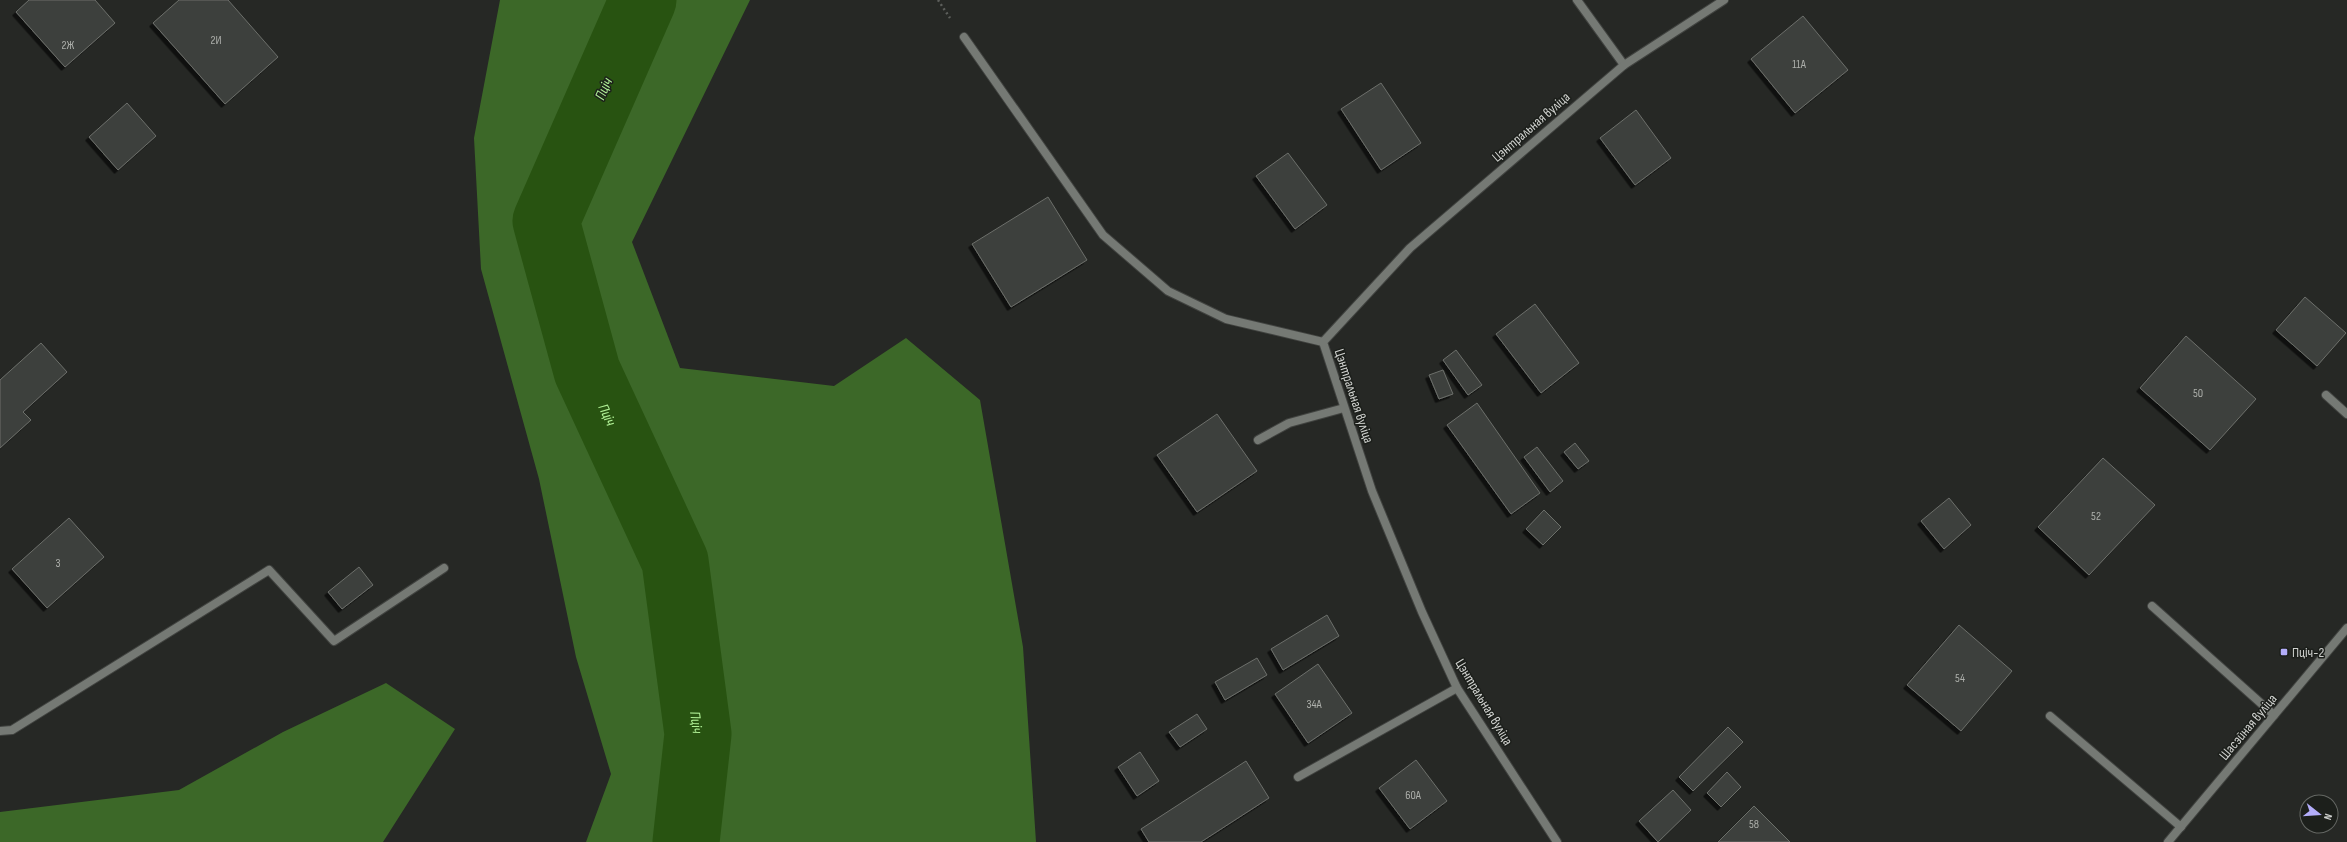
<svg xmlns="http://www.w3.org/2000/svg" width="2347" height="842" font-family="'Sofia Sans Condensed',sans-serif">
  <defs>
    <filter id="shadow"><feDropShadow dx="-3.5" dy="3.5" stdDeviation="0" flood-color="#0009"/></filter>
  </defs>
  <rect width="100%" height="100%" fill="#262825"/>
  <!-- forest -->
  <path fill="#3c6828" d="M 500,0 L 750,0 L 632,242 L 680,368 L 834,386 L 906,338 L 980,400 L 1023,647 L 1036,842 L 586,842 L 611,774 L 576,657 L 539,479 L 481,269 L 474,138 Z
    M 386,683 L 455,729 L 383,842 L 0,842 L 0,812 L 179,790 L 283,732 Z"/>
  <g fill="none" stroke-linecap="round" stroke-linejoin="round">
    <!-- river -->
    <path stroke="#285311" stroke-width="67" id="s1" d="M 643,0 L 546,221 L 587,371 L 675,561 L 698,734 L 686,842"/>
  </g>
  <!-- building -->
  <path fill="#3e403c" stroke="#6c6f6b" filter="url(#shadow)" d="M 29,0 L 95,0 L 115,23 L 65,67 L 16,12 Z
    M 179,0 L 228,0 L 278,57 L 225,104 L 153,23 Z
    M 1803,16 L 1848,70 L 1795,113 L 1751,59 Z
    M 1381,83 L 1421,143 L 1381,170 L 1341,109 Z
    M 127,103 L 156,136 L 118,170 L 89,137 Z
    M 1636,110 L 1671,158 L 1635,185 L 1600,138 Z
    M 1288,153 L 1327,205 L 1295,229 L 1256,176 Z
    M 1048,197 L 1087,260 L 1011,307 L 972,244 Z
    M 2305,297 L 2346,333 L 2317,366 L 2276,330 Z
    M 1535,304 L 1579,363 L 1541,393 L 1496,334 Z
    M 2186,336 L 2256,399 L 2210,450 L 2140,388 Z
    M 41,343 L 67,372 L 23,412 L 31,420 L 0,448 L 0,380 Z
    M 1456,350 L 1482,385 L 1468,395 L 1443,360 Z
    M 1443,370 L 1453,394 L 1439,399 L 1429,375 Z
    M 1477,403 L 1540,493 L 1511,514 L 1447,425 Z
    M 1217,414 L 1257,471 L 1197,512 L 1157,455 Z
    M 1575,443 L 1589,461 L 1578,469 L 1564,452 Z
    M 1537,447 L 1563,481 L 1550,492 L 1524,457 Z
    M 2103,458 L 2155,505 L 2089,575 L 2038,527 Z
    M 1949,498 L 1971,525 L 1944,549 L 1921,521 Z
    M 1544,510 L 1561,527 L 1543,545 L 1526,529 Z
    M 69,518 L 104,557 L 47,608 L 12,569 Z
    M 359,567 L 373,585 L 342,609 L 328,592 Z
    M 1327,615 L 1339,636 L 1283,670 L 1271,649 Z
    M 1959,625 L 2012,671 L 1961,731 L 1907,685 Z
    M 1257,658 L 1267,675 L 1225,700 L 1215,682 Z
    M 1318,664 L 1352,713 L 1308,743 L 1275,694 Z
    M 1197,714 L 1207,729 L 1180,747 L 1169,732 Z
    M 1728,727 L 1743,742 L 1693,791 L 1679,777 Z
    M 1140,752 L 1159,781 L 1137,796 L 1118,767 Z
    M 1416,760 L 1447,801 L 1410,829 L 1379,788 Z
    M 1246,761 L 1269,798 L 1201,842 L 1149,842 L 1141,829 Z
    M 1727,772 L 1741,787 L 1721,807 L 1707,793 Z
    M 1673,790 L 1691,810 L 1658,842 L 1639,821 Z
    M 1754,806 L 1790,842 L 1718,842 Z"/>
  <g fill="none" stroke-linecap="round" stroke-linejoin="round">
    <defs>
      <path id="service" d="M 1577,0 L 1624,65
        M 964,37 L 1103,235 L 1168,291 L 1226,319 L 1323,342
        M 2326,395 L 2347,414
        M 1258,440 L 1289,423 L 1344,408
        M 2152,606 L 2274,715
        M 2050,716 L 2181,827
        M 0,731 L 12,730 L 269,570 L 334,641 L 444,568
        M 1298,777 L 1457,688"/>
      <path id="minor" d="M 1557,842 L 1457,688 L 1422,612 L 1372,491 L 1323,342 L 1410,248 L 1624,65 L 1724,0"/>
      <path id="tertiary" d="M 2168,842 L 2347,628"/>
    </defs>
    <!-- service casing -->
    <use href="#service" stroke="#414340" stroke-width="10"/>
    <!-- minor casing -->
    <use href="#minor" stroke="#414340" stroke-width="10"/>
    <!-- tertiary casing -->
    <use href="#tertiary" stroke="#414340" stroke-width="10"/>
    <!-- path -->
    <path stroke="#5d5f5c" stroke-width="2.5" stroke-dasharray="2 3" stroke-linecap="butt" d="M 938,0 L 950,18"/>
    <!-- service -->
    <use href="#service" stroke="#757974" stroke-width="8"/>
    <!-- minor -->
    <use href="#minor" stroke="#757974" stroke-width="8"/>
    <!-- tertiary -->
    <use href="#tertiary" stroke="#757974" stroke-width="8"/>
  </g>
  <!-- markers -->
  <rect fill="#b3adf9" stroke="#1c1f1b" stroke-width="1.5" x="2280" y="648" width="8" height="8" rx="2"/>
  <g text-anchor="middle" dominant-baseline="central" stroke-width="3" stroke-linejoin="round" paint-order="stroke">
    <!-- number labels -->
    <g font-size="12" fill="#acaeaa">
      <text x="216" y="40">2И</text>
      <text x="68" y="45">2Ж</text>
      <text x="1799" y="64">11А</text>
      <text x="2198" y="393">50</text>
      <text x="2096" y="516">52</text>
      <text x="58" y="563">3</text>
      <text x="1960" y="678">54</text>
      <text x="1314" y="704">34А</text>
      <text x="1413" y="795">60А</text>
      <text x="1754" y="824">58</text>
    </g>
    <!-- street labels -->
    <g font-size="14" fill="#d0d2cf" stroke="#1c1f1b">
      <text transform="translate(1531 127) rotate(-41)">Цэнтральная вуліца</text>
      <text transform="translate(1354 396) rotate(72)">Цэнтральная вуліца</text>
      <text transform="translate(1484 702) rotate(59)">Цэнтральная вуліца</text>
      <text transform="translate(2248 727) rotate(-50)">Шасэйная вуліца</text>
    </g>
    <!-- poi labels -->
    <g font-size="14" fill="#d0d2cf" stroke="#1c1f1b" text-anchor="start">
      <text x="2292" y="652">Пціч-2</text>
    </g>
    <!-- water labels -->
    <g font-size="15" font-style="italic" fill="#b1f197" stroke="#1c1f1b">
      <text transform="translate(604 89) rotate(-66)">Пціч</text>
      <text stroke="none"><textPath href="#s1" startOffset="445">Пціч</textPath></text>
      <text stroke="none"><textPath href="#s1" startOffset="769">Пціч</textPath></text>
    </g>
  </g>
  <!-- north arrow -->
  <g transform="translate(2319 814) rotate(107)"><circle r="19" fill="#1c1f1b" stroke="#646763"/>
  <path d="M0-3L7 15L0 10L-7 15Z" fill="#b3adf9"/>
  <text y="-6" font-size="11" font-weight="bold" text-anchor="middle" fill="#d0d2cf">N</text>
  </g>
</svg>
